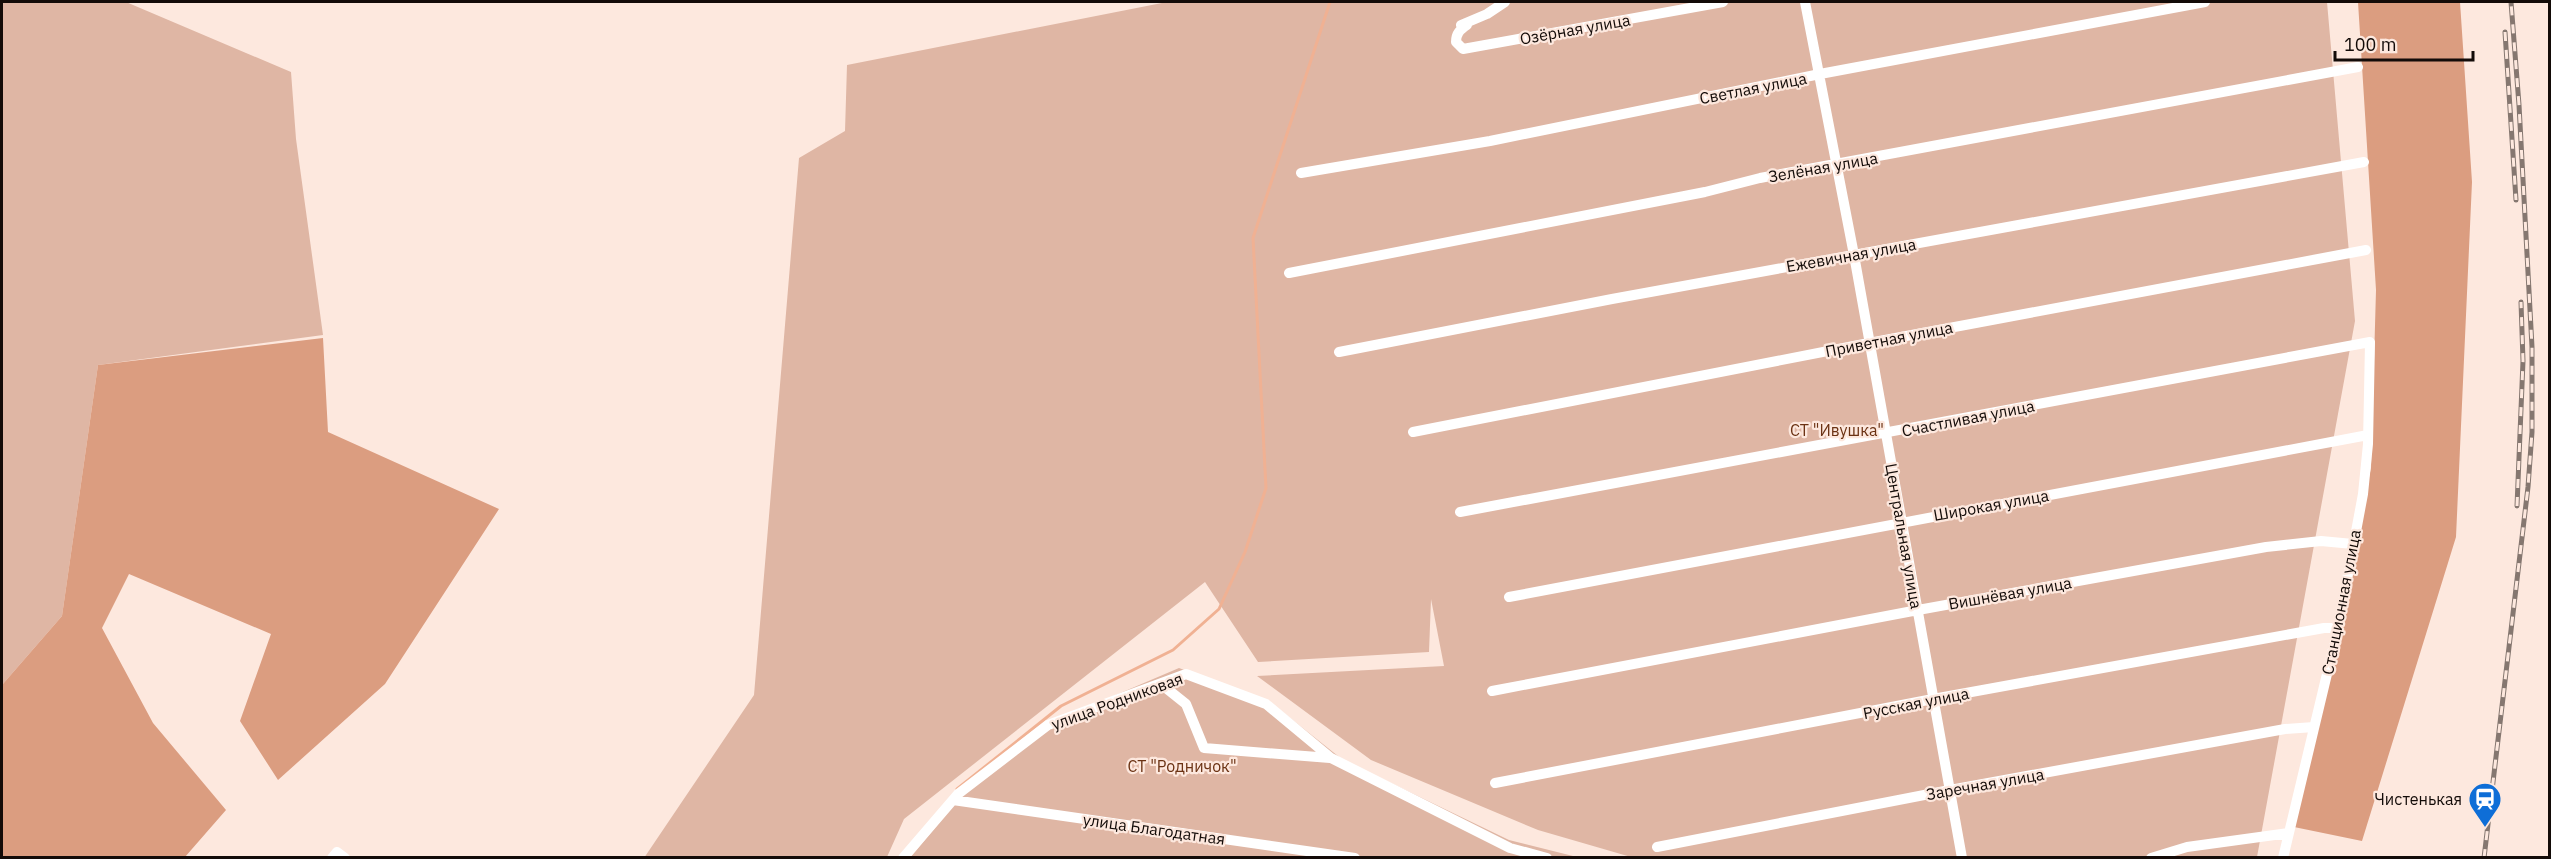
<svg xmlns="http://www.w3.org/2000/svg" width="2551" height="859" font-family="'IBM Plex Sans',sans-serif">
  <rect width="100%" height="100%" fill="#fde8de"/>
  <!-- green -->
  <path fill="#dfb6a4" d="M 2,2 L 126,2 L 291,72 L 296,139 L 323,335 L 98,365 L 62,616 L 2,685 Z
    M 1167,2 L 2327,2 L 2355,321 L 2257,857 L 1631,857 L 1538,830 L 1371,760 L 1257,676 L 1444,666 L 1431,599 L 1429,652 L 1258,662 L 1205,582 L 904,819 L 887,857 L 644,858 L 754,695 L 799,158 L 845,131 L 847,65 Z
    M 1179,668 L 1270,702 L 1343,760 L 1509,840 L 1577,857 L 910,858 L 968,788 L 1043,726 Z"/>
  <!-- forest -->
  <path fill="#db9d80" d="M 2358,2 L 2460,2 L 2472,182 L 2456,537 L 2362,841 L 2294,827 L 2371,468 L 2376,290 Z
    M 323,338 L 328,432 L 499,509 L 385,684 L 278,780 L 240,721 L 271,634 L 129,574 L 102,628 L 153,723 L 226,810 L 185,857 L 2,857 L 2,685 L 62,616 L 98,365 Z"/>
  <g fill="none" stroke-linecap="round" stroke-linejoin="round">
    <!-- stream -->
    <path stroke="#f0b193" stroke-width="3" d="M 957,789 L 1061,706 L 1173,650 L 1219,609 L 1245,552 L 1266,488 L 1253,238 L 1330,2"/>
    <!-- minor -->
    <path stroke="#fff" stroke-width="10" d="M 1805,2 L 1854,255 L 1962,858
      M 1461,25 L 1487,14 L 1505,2
      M 1467,25 C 1460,30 1456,33 1456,42 L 1463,49 L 1723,2
      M 1301,173 L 1490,141 L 1820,74 L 2205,2
      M 1289,273 L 1705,192 L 1760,178 L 2358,67
      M 1339,352 L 1612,299 L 2364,162
      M 1413,432 L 1869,343 L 2366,250
      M 1460,512 L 2370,342 L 2368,444 L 2363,494 L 2338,628 L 2283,858
      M 1509,597 L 2368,435
      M 1161,684 L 1186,704 L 1204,748 L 1330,758
      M 1492,691 L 1918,610 L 2266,547 L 2321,541 L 2353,544
      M 1495,783 L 1933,699 L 2324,628 L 2338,628
      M 953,800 L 1355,858
      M 1657,847 L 1950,790 L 2285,729 L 2314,727
      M 332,858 L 337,852 L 345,858
      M 903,858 L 958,794 L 1048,725 L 1186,674 L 1266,704 L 1331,758 L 1510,848 L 1547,858
      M 2151,858 L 2187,847 L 2289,833"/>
    <defs>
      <path id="rail" d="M 2505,32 L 2516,200
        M 2517,506 L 2523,361 L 2521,302
        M 2484,858 L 2528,487 L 2532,432 L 2532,347 L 2519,105 L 2511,2"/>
    </defs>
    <!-- rail casing -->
    <use href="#rail" stroke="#857770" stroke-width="5"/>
    <!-- rail -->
    <use href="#rail" stroke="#fde8de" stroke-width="3" stroke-dasharray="9" stroke-linecap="butt"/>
  </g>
  <!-- icons -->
  <defs>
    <symbol id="station-pin" viewBox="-11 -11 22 30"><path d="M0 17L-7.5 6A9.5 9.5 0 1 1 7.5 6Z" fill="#0e6ed7" stroke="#fde8de"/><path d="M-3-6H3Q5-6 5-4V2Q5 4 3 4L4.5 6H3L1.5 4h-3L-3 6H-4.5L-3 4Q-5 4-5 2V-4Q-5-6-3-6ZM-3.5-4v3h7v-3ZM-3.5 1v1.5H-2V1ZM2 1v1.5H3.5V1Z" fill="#fff"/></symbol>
  </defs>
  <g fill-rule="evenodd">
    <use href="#station-pin" x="2466" y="780" width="38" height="52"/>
  </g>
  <g text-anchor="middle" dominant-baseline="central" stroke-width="4.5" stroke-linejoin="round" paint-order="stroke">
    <!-- street labels -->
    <g font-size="16" fill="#130b08" stroke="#fde8de">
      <text transform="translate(1575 29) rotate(-10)">Озёрная улица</text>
      <text transform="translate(1753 88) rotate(-11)">Светлая улица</text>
      <text transform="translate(1823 167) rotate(-10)">Зелёная улица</text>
      <text transform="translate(1851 255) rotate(-10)">Ежевичная улица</text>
      <text transform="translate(1889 339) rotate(-11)">Приветная улица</text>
      <text transform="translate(1968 418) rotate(-11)">Счастливая улица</text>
      <text transform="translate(1991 505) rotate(-10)">Широкая улица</text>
      <text transform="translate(1904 536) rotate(80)">Центральная улица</text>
      <text transform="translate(2010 593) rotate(-10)">Вишнёвая улица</text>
      <text transform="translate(2341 602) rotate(-79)">Станционная улица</text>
      <text transform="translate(1117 701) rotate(-20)">улица Родниковая</text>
      <text transform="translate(1916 703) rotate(-11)">Русская улица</text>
      <text transform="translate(1985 784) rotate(-10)">Заречная улица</text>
      <text transform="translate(1154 829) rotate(8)">улица Благодатная</text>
    </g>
    <!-- park labels -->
    <g font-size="16" fill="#6b3213" stroke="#fde8de">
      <text x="1837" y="430">СТ "Ивушка"</text>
      <text x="1182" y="766">СТ "Родничок"</text>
    </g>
    <!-- poi labels -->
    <g font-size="16" fill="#130b08" stroke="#fde8de" text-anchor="end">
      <text x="2462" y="799">Чистенькая</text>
    </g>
  </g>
  <!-- border -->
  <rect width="2551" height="859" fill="none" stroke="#130b08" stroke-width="6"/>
  <!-- scale -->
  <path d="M2335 51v9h138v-9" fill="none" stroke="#130b08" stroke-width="3"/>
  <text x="2344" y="51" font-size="18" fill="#130b08" stroke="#fde8de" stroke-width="4.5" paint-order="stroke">100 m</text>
</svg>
